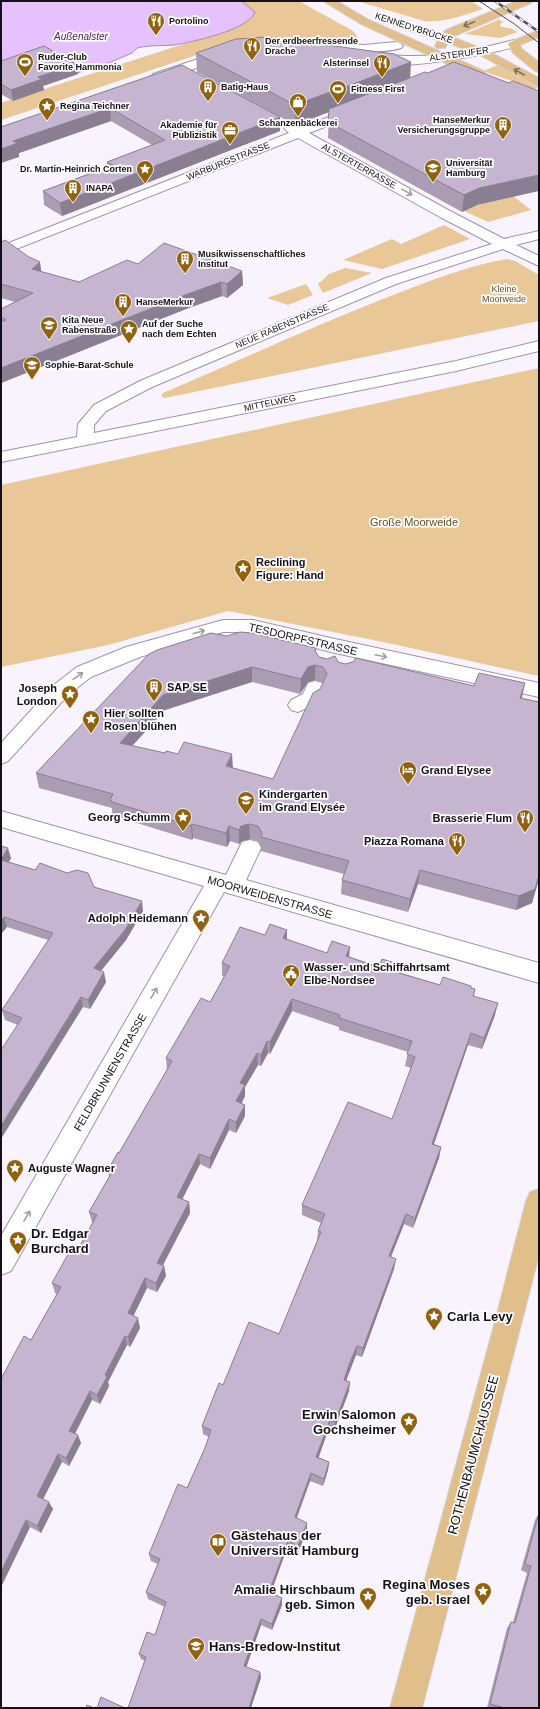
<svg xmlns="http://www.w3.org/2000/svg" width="540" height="1709" font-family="Helvetica,sans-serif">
  <rect width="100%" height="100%" fill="#f9f3fe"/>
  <!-- green -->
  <path fill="#e9c797" d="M 241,1 L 299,1 L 353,31 L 357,36 L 357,45 L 278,38 L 252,40 L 227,45 L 1,120 L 1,103 L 202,38 L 254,12 Z
    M 357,1 L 471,1 L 483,9 C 463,15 445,23 424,21 Z
    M 500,19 L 500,21 L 504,22 L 500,24 L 501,27 L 510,28 L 518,32 L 500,38 L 465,34 Z
    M 498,65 L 537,87 L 537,88 L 534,89 L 483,71 Z
    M 513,196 L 531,210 L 488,222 L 464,211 L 477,205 Z
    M 444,225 L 470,239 L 382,269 L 343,260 L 392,239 L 401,244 Z
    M 507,259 L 515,261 L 539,275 L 539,321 L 165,398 L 161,396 L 163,393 C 236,362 309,328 383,299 C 422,284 465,266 507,259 Z
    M 345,268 L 372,273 L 323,293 L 318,284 L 329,274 Z
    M 306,284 L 313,295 L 288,305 L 267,298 Z
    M 539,368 L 539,676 L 388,643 L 228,611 L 108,645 L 1,667 L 1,485 Z"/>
  <!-- water -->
  <path fill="#e5c1fd" stroke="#a78cb8" d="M 1,1 L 241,1 L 255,12 C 249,30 192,42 174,45 C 161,46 149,45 137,48 L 132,53 L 111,62 L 77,73 L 1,67 Z"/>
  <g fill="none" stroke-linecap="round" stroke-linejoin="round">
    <defs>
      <path id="minor" d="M 514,40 L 520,44 L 518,46 C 498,52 384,76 372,59 C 376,53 400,56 408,56 C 444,57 479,49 514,40 Z
        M 397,42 L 401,44 L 403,46 L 401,48 C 389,52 328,56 321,47 L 327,43 L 364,45 Z
        M 225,50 L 231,54 L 229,57 L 161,80 L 153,80 L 151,77 L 153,74 Z
        M 357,106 L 361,107 L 363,110 L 361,113 L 309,133 L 450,211 L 504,239 L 539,231 L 539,239 L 516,245 L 539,256 L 539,266 L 503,249 L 396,284 L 152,387 L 106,411 L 94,425 L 94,433 L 456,361 L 539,341 L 539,351 L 456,371 L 1,462 L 1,452 L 77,437 L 78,424 L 94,405 L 140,381 L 386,278 L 492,244 L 440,217 L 298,138 L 1,255 L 1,246 L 289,133 L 284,128 L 285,125 L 290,124 L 300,128 Z
        M 223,620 L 253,620 L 335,639 L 539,683 L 539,697 L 335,653 L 253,632 L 223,632 L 140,657 L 91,677 L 69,694 L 8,761 L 1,764 L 1,743 L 55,684 L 77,667 L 126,647 Z
        M 315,681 L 322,683 L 325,688 L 318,703 L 298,712 L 291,710 L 288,705 L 291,700 L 303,694 L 308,683 Z
        M 1,811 L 226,875 L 242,842 L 250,840 L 258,842 L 261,848 L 246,880 L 539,963 L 539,983 L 224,892 L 11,1271 L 1,1275 L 1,1236 L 204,886 L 1,827 Z"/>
      <path id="major" d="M 323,1 L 337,1 L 369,20 L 484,71 L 486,74 L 484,77 L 476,77 L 361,24 Z
        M 517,1 L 533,1 L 531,3 L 452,37 L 486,50 L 539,78 L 539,87 L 478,54 L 448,43 L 445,48 L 437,48 L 435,46 L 438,40 L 380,21 L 378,19 L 384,16 L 442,34 L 446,30 Z
        M 539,30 L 539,37 L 520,45 L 522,49 L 539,62 L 539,72 L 535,71 L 513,53 L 508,44 L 510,42 Z
        M 539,1189 L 539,1255 L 422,1708 L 390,1708 L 493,1329 L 526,1201 L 530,1192 Z"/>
    </defs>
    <!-- minor casing -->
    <use href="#minor" stroke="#a191ab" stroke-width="2"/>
    <!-- major casing -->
    <use href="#major" stroke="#d5d4d5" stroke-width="2"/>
    <!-- minor -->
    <use href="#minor" fill="#fff" fill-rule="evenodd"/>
    <!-- major -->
    <use href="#major" fill="#e0bf8b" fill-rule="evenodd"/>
    <!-- tram -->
    <path stroke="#554f59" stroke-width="1" d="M 479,1 L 513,23 L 539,43"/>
    <defs>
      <path id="rail" d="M 495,1 L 539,32"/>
    </defs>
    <!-- rail casing -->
    <use href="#rail" stroke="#554f59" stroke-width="2.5"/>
    <!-- rail -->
    <use href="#rail" stroke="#fff" stroke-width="1.5" stroke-dasharray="5" stroke-linecap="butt"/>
  </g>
  <!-- wall -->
  <path fill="#a99cb3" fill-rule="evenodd" d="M 196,53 L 410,78 L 477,205 L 462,212 L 328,138 L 329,112 L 295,125 L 197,72 Z
    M 1,61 L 76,64 L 78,74 L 43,86 L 44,90 L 13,101 L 1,94 Z
    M 182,65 L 280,131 L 62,216 L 44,205 L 43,191 L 107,167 L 107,162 L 152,145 L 111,121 L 19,153 L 19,157 L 1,127 Z
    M 1,242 L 42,272 L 79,282 L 138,264 L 242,271 L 243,285 L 227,298 L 222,296 L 186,309 L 1,383 L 1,309 L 15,302 L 1,298 Z
    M 316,652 L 319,657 L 345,664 L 522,698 L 539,702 L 539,879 L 532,903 L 516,910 L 418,884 L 408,912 L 341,894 L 342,880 L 344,874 L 261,851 L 261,846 L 258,841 L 250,839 L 242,841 L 239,844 L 230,841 L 227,847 L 193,838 L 192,840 L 114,816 L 113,814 L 112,814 L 112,808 L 39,788 L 36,773 L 149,654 ZM 315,680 L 322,682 L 323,683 L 273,779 L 233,768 L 132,746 L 165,710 L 252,682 L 300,694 L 308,682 Z
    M 1,846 L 11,858 L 9,862 L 94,887 L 143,911 L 126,940 L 101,971 L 106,982 L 90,1009 L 83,1007 L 18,1025 L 5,1020 L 2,1010 L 48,940 L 7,927 L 1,934 Z
    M 265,935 L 287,940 L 327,953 L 349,957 L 440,985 L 471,988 L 475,989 L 474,996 L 495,1015 L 482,1049 L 468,1045 L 434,1144 L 441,1147 L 439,1158 L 413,1228 L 404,1224 L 391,1257 L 394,1269 L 362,1357 L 356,1355 L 349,1371 L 346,1381 L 349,1391 L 334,1431 L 329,1428 L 318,1457 L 329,1462 L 328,1470 L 323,1486 L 310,1481 L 297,1518 L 307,1530 L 298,1553 L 287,1548 L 271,1593 L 282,1598 L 282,1605 L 272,1630 L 261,1625 L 246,1667 L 260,1672 L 261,1678 L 145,1661 L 141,1659 L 139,1654 L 155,1635 L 165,1607 L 148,1599 L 146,1592 L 158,1564 L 151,1561 L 149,1554 L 187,1488 L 205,1448 L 209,1437 L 203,1434 L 202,1426 L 223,1385 L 279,1334 L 317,1241 L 318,1231 L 321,1223 L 302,1215 L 302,1205 L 392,1119 L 411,1068 L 405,1066 L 408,1052 L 339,1030 L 339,1027 L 292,1011 L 270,1054 L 268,1053 L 261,1066 L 258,1065 L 245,1087 L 245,1096 L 241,1104 L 245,1105 L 245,1116 L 236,1133 L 229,1130 L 210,1169 L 200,1164 L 182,1199 L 189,1202 L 190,1213 L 162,1265 L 164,1266 L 166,1276 L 157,1292 L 147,1288 L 133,1316 L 140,1328 L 130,1347 L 127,1345 L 108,1382 L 109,1386 L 100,1404 L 92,1400 L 75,1434 L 81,1443 L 69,1466 L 62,1462 L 43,1499 L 53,1509 L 41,1533 L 30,1527 L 1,1587 L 31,1340 L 57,1294 L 55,1293 L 52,1283 L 78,1249 L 93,1223 L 92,1222 L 89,1212 L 109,1177 L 108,1170 L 119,1153 L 167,1070 L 166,1058 L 210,1002 L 218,988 L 224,976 L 222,976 L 222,963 Z
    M 539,1513 L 539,1708 L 487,1708 L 507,1628 L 511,1622 L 513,1622 L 527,1573 L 521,1570 L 535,1520 Z"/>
  <!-- shaded-wall -->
  <path fill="#8a7f92" d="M 411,62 L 410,81 L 295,125 L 295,105 Z
    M 76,64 L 78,74 L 43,86 L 44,90 L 13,101 L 11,90 L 38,77 Z
    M 110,108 L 111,121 L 19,153 L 19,157 L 1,163 L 1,149 L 13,141 Z
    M 280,117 L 280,131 L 62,216 L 60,203 Z
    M 539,175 L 539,191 L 477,205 L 462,212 L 464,195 L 479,188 Z
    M 40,262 L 42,276 L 32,269 Z
    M 242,271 L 243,285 L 227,298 L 227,284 Z
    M 221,282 L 222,296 L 186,309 L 1,383 L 1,368 L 185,295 Z
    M 316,648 L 315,680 L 308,682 L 300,694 L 301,679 L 315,651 Z
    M 252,667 L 252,682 L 165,710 L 122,757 L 120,743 L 163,695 Z
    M 525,683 L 522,698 L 520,698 Z
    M 232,754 L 233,769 L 226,766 Z
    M 192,824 L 193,838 L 192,840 L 191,826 Z
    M 249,824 L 250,839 L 242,841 L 239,844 L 239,830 L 241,826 Z
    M 229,826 L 230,841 L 227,847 L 226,833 Z
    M 8,848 L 11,858 L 4,870 L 1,860 Z
    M 420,870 L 418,884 L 408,912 L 410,899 Z
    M 539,875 L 539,879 L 532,903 L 516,910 L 519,896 Z
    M 142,901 L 143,911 L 126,940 L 95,978 L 94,968 Z
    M 4,917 L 7,927 L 1,934 L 1,921 Z
    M 287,930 L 287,942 L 283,938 Z
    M 350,947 L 349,959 L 346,956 Z
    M 402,965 L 400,977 L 399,973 Z
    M 104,972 L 106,982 L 90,1009 L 88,1000 Z
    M 81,997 L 83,1007 L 1,1139 L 1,1126 Z
    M 292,999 L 292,1011 L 270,1054 L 270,1042 Z
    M 498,1003 L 495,1015 L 482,1049 L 484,1038 Z
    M 471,1033 L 468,1045 L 430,1155 L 432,1144 Z
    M 267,1041 L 268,1053 L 261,1066 L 261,1055 Z
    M 257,1053 L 258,1065 L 245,1087 L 245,1096 L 237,1113 L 236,1101 L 240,1083 Z
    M 245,1105 L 245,1116 L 236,1133 L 236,1122 Z
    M 229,1119 L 229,1130 L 210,1169 L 210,1158 Z
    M 441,1147 L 439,1158 L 413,1228 L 415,1218 Z
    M 199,1154 L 200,1164 L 178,1208 L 177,1197 Z
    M 189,1202 L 190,1213 L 159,1273 L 157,1263 Z
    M 406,1214 L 404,1224 L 387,1266 L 389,1256 Z
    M 396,1259 L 394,1269 L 362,1357 L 363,1348 Z
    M 164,1266 L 166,1276 L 157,1292 L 156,1283 Z
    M 145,1278 L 147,1288 L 130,1323 L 128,1313 Z
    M 138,1318 L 140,1328 L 130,1347 L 128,1337 Z
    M 125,1336 L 127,1345 L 108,1382 L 109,1386 L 100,1404 L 97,1395 L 105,1375 Z
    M 357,1346 L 356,1355 L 343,1389 L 344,1380 Z
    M 350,1382 L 349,1391 L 334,1431 L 335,1422 Z
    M 90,1391 L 92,1400 L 72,1439 L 69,1431 Z
    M 330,1420 L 329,1428 L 316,1465 L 316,1457 Z
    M 78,1435 L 81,1443 L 69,1466 L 66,1458 Z
    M 58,1454 L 62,1462 L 41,1503 L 37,1496 Z
    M 329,1462 L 328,1470 L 323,1486 L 324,1479 Z
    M 311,1473 L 310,1481 L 294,1524 L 295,1517 Z
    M 49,1502 L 53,1509 L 41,1533 L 37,1526 Z
    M 26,1520 L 30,1527 L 1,1587 L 1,1572 Z
    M 307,1523 L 307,1530 L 298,1553 L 298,1546 Z
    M 288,1541 L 287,1548 L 269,1598 L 269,1592 Z
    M 282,1598 L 282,1605 L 272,1630 L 272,1624 Z
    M 261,1619 L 261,1625 L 245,1671 L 244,1666 Z
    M 260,1672 L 261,1678 L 251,1708 L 249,1708 Z"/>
  <!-- building -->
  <path fill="#c5b5d0" stroke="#8a7f92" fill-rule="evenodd" d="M 267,37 L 394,54 L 411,62 L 330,93 L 330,92 L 295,105 L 196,53 L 236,39 Z
    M 44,46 L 76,64 L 38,77 L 42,79 L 11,90 L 1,84 L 1,61 Z
    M 454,62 L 509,83 L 513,81 L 539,91 L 539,175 L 479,188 L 464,195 L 328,122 L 329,109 L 425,72 L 428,73 Z
    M 182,65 L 280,117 L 60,203 L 43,191 L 113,165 L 107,162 L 165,140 L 110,108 L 13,141 L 18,143 L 1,149 L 1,127 Z
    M 5,240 L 29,257 L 40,262 L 32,269 L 79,282 L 127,260 L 138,264 L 164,243 L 242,271 L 227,284 L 221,282 L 185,295 L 1,368 L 1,322 L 6,320 L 1,317 L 1,309 L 33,293 L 1,284 L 1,242 Z
    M 240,632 L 252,633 L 316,648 L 315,651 L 319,657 L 327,659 L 335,656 L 338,662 L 345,664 L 353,662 L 356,658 L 474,686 L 479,673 L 525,683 L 520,698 L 539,702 L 539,875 L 535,889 L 519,896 L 420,870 L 410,899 L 342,880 L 349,861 L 261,837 L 262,833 L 258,826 L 249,824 L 241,826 L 239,830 L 229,826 L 226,833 L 192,824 L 191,826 L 112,802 L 112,801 L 110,800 L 113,794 L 36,773 L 149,654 L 157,650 L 211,633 L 227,636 ZM 315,665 L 323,667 L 327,674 L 320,689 L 313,693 L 273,779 L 226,766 L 232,754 L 184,742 L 178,754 L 166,751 L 165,753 L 120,743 L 163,695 L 252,667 L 301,679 L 308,667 Z
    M 1,846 L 8,848 L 1,860 L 35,870 L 40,863 L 67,873 L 77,870 L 88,873 L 94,887 L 142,901 L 125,930 L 94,968 L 104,972 L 88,1000 L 81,997 L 1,1126 L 1,1050 L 22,1018 L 2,1010 L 53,933 L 4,917 L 1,921 Z
    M 270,924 L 287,930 L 283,938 L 327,953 L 332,941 L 350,947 L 346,956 L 378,967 L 382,959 L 402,965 L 399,973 L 440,985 L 443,977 L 471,986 L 471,988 L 475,989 L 473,996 L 498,1003 L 484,1038 L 471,1033 L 432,1144 L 441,1147 L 415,1218 L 406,1214 L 389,1256 L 396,1259 L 363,1348 L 357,1346 L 350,1362 L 344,1380 L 350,1382 L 335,1422 L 330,1420 L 316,1457 L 329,1462 L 324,1479 L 311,1473 L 295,1517 L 307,1523 L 298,1546 L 288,1541 L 269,1592 L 282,1598 L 272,1624 L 261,1619 L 244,1666 L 260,1672 L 249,1708 L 128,1708 L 146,1657 L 139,1654 L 147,1632 L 155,1635 L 166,1602 L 146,1592 L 160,1559 L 149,1554 L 178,1484 L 187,1488 L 205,1448 L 211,1430 L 202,1426 L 219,1383 L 223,1385 L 249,1322 L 279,1334 L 321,1232 L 318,1231 L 325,1214 L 302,1205 L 348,1102 L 392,1119 L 415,1057 L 407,1054 L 412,1041 L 339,1018 L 340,1015 L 292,999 L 270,1042 L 267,1041 L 261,1055 L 257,1053 L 240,1083 L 245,1085 L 236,1101 L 245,1105 L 236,1122 L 229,1119 L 210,1158 L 199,1154 L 177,1197 L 189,1202 L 157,1263 L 164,1266 L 156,1283 L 145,1278 L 128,1313 L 138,1318 L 128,1337 L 125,1336 L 105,1375 L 107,1377 L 97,1395 L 90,1391 L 69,1431 L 78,1435 L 66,1458 L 58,1454 L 37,1496 L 49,1502 L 37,1526 L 26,1520 L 1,1572 L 1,1379 L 24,1336 L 31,1340 L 61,1287 L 52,1283 L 72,1247 L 78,1249 L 97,1215 L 89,1212 L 112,1172 L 108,1170 L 118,1152 L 119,1153 L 172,1061 L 166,1058 L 201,998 L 210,1002 L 218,988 L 230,966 L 222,963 L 240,927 L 265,935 Z
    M 539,1513 L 539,1708 L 505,1708 L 490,1704 L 511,1622 L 515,1623 L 531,1566 L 525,1564 Z
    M 101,1697 L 125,1708 L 97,1708 Z
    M 87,1705 L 94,1708 L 86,1708 Z"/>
  <!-- one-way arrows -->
  <defs><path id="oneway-shaft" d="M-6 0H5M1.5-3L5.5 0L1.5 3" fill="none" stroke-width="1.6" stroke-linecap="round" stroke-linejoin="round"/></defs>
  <g stroke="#857057">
    <use href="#oneway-shaft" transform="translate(469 24) rotate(158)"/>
    <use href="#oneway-shaft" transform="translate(519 72) rotate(-150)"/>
  </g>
  <g stroke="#a19fa3">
    <use href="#oneway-shaft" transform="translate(407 192) rotate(29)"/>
    <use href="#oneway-shaft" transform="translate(199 632) rotate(-15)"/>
    <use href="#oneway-shaft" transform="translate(381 656) rotate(12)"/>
    <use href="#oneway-shaft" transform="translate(78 676) rotate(-35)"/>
    <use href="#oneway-shaft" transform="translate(154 993) rotate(-60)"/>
    <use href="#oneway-shaft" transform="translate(27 1216) rotate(-60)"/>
  </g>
  <!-- icons -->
  <defs>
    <symbol id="restaurant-pin" viewBox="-11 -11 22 30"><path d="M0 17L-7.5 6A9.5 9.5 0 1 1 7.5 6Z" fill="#91620e" stroke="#fff"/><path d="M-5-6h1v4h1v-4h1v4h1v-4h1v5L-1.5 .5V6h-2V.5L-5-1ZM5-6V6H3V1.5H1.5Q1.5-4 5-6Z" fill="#fff"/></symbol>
    <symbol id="stadium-pin" viewBox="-11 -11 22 30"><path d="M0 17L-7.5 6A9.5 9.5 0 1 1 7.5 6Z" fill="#91620e" stroke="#fff"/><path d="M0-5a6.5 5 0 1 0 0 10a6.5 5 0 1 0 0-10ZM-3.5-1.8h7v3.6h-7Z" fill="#fff"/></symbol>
    <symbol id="building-pin" viewBox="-11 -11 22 30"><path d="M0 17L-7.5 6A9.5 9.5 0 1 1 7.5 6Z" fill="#91620e" stroke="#fff"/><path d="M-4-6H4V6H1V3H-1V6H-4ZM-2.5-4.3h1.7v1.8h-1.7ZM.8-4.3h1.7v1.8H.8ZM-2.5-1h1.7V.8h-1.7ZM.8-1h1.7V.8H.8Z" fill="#fff"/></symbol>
    <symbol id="shop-pin" viewBox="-11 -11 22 30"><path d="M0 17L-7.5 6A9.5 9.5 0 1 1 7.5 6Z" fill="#91620e" stroke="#fff"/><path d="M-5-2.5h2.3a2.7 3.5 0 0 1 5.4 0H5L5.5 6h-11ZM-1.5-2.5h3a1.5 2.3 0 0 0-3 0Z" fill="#fff"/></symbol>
    <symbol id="sight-pin" viewBox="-11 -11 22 30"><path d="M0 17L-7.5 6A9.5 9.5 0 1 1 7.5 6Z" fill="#91620e" stroke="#fff"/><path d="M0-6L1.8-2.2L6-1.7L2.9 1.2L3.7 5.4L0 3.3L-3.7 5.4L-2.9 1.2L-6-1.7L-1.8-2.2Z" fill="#fff"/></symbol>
    <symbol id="office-pin" viewBox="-11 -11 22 30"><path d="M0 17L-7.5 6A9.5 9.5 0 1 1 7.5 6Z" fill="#91620e" stroke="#fff"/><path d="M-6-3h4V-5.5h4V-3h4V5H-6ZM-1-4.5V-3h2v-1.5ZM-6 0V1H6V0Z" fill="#fff"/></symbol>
    <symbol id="university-pin" viewBox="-11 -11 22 30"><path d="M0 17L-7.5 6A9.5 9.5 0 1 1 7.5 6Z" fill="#91620e" stroke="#fff"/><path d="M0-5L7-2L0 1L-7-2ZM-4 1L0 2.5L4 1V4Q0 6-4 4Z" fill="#fff"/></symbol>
    <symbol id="school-pin" viewBox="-11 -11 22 30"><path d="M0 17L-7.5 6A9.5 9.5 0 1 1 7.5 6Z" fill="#91620e" stroke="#fff"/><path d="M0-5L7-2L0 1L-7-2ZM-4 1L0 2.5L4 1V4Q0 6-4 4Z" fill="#fff"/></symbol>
    <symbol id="hotel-pin" viewBox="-11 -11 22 30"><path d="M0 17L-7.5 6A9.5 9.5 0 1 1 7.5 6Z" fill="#91620e" stroke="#fff"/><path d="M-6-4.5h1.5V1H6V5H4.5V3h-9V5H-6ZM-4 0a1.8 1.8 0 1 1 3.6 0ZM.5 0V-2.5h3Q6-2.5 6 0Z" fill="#fff"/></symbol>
    <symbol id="civic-pin" viewBox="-11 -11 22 30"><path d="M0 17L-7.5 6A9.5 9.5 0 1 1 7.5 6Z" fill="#91620e" stroke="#fff"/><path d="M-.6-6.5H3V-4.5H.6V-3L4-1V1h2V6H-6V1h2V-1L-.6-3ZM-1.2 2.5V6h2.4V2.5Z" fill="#fff"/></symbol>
    <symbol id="library-pin" viewBox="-11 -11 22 30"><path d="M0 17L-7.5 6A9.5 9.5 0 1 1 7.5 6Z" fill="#91620e" stroke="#fff"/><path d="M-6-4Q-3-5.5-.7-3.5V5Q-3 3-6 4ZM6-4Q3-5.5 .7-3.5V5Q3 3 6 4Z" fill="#fff"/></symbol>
  </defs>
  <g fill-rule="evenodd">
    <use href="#restaurant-pin" x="146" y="11" width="20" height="27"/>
    <use href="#restaurant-pin" x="242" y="36" width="20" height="27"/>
    <use href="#stadium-pin" x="15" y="52" width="20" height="27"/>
    <use href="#restaurant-pin" x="372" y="53" width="20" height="27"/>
    <use href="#building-pin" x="198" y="77" width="20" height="27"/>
    <use href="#stadium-pin" x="328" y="79" width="20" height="27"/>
    <use href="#shop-pin" x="288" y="92" width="20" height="27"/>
    <use href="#sight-pin" x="37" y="96" width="20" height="27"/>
    <use href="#building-pin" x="493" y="115" width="20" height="27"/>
    <use href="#office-pin" x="220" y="120" width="20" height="27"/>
    <use href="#university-pin" x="423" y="158" width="20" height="27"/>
    <use href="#sight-pin" x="135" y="159" width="20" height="27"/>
    <use href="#building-pin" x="63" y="178" width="20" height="27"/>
    <use href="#building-pin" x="175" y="249" width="20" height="27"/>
    <use href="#building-pin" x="113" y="292" width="20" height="27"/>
    <use href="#school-pin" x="39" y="315" width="20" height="27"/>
    <use href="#sight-pin" x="119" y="319" width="20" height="27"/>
    <use href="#school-pin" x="22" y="355" width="20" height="27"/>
    <use href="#sight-pin" x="233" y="558" width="20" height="27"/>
    <use href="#building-pin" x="144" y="677" width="20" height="27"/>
    <use href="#sight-pin" x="60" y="684" width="20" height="27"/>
    <use href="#sight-pin" x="81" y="709" width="20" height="27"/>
    <use href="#hotel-pin" x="398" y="760" width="20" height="27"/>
    <use href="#school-pin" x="236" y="790" width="20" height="27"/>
    <use href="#sight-pin" x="173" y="807" width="20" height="27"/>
    <use href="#restaurant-pin" x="515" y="808" width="20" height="27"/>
    <use href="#restaurant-pin" x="447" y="831" width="20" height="27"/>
    <use href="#sight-pin" x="191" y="908" width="20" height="27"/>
    <use href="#civic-pin" x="281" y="963" width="20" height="27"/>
    <use href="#sight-pin" x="5" y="1158" width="20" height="27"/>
    <use href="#sight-pin" x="8" y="1230" width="20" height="27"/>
    <use href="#sight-pin" x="424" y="1306" width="20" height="27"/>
    <use href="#sight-pin" x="399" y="1411" width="20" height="27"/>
    <use href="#library-pin" x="208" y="1532" width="20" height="27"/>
    <use href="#sight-pin" x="473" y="1581" width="20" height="27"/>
    <use href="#sight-pin" x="358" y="1586" width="20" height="27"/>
    <use href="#university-pin" x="186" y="1636" width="20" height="27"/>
  </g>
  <g text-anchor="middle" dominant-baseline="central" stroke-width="3.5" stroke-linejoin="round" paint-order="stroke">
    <!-- far-poi labels -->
    <g font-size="9" font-weight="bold" fill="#150f18" stroke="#fff" text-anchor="start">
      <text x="169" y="21">Portolino</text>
      <text x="265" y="41">Der erdbeerfressende<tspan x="265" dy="10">Drache</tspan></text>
      <text x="38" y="57">Ruder-Club<tspan x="38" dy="10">Favorite Hammonia</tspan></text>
      <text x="369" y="63" text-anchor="end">Alsterinsel</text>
      <text x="221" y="87">Batig-Haus</text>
      <text x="351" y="89">Fitness First</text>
      <text x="60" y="106">Regina Teichner</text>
      <text x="490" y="120" text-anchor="end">HanseMerkur<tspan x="490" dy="10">Versicherungsgruppe</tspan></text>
      <text x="298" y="123" text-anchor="middle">Schanzenbäckerei</text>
      <text x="217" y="125" text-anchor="end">Akademie für<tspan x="217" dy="10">Publizistik</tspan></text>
      <text x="446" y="163">Universität<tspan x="446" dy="10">Hamburg</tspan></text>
      <text x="132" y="169" text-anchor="end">Dr. Martin-Heinrich Corten</text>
      <text x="86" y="188">INAPA</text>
      <text x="198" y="254">Musikwissenschaftliches<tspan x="198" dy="10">Institut</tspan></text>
      <text x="136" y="302">HanseMerkur</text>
      <text x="62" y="320">Kita Neue<tspan x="62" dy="10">Rabenstraße</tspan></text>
      <text x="142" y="324">Auf der Suche<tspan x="142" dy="10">nach dem Echten</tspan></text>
      <text x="45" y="365">Sophie-Barat-Schule</text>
    </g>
    <!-- far-street labels -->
    <g font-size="9" fill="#150f18" stroke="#fff">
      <text transform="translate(414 28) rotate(18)">KENNEDYBRÜCKE</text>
      <text transform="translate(459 54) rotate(-8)">ALSTERUFER</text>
      <text transform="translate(228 161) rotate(-22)">WARBURGSTRASSE</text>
      <text transform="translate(359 166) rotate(29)">ALSTERTERRASSE</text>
      <text transform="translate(282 326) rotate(-23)">NEUE RABENSTRASSE</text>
      <text transform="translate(270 403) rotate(-12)">MITTELWEG</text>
    </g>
    <!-- far-park labels -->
    <g font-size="9" fill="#6a4c20" stroke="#fff">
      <text x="504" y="289">Kleine<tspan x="504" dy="10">Moorweide</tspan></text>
    </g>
    <!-- far-water labels -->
    <g font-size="10" font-style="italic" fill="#471a5f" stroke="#fff">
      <text x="81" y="36">Außenalster</text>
    </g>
    <!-- park labels -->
    <g font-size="11" fill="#6a4c20" stroke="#fff">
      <text x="414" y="522">Große Moorweide</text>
    </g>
    <!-- poi labels -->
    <g font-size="11" font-weight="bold" fill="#150f18" stroke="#fff" text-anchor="start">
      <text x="256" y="562">Reclining<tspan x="256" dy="13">Figure: Hand</tspan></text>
      <text x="167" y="687">SAP SE</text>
      <text x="57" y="688" text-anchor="end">Joseph<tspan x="57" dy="13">London</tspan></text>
      <text x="104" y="713">Hier sollten<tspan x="104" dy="13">Rosen blühen</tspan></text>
      <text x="421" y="770">Grand Elysee</text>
      <text x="259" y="794">Kindergarten<tspan x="259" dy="13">im Grand Elysée</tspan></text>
      <text x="170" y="817" text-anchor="end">Georg Schumm</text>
      <text x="512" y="818" text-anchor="end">Brasserie Flum</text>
      <text x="444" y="841" text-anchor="end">Piazza Romana</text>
      <text x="188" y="918" text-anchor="end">Adolph Heidemann</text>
      <text x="304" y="967">Wasser- und Schiffahrtsamt<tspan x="304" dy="13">Elbe-Nordsee</tspan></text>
      <text x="28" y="1168">Auguste Wagner</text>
    </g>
    <!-- street labels -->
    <g font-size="11" fill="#150f18" stroke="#fff">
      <text transform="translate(303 639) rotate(13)">TESDORPFSTRASSE</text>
      <text transform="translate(270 897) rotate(16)">MOORWEIDENSTRASSE</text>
      <text transform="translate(110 1072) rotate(-60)">FELDBRUNNENSTRASSE</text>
    </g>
    <!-- near-poi labels -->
    <g font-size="13" font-weight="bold" fill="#150f18" stroke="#fff" text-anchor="start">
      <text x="31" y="1233">Dr. Edgar<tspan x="31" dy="15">Burchard</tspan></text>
      <text x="447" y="1316">Carla Levy</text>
      <text x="396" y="1414" text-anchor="end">Erwin Salomon<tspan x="396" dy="15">Gochsheimer</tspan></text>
      <text x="231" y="1535">Gästehaus der<tspan x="231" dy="15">Universität Hamburg</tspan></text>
      <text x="470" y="1584" text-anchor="end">Regina Moses<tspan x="470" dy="15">geb. Israel</tspan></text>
      <text x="355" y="1589" text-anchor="end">Amalie Hirschbaum<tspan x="355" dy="15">geb. Simon</tspan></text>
      <text x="209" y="1646">Hans-Bredow-Institut</text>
    </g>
    <!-- near-street labels -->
    <g font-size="13" fill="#150f18" stroke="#fff">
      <text transform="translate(473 1455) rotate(-75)">ROTHENBAUMCHAUSSEE</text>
    </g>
  </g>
  <!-- border -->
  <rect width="540" height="1709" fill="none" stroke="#150f18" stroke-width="4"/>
</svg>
